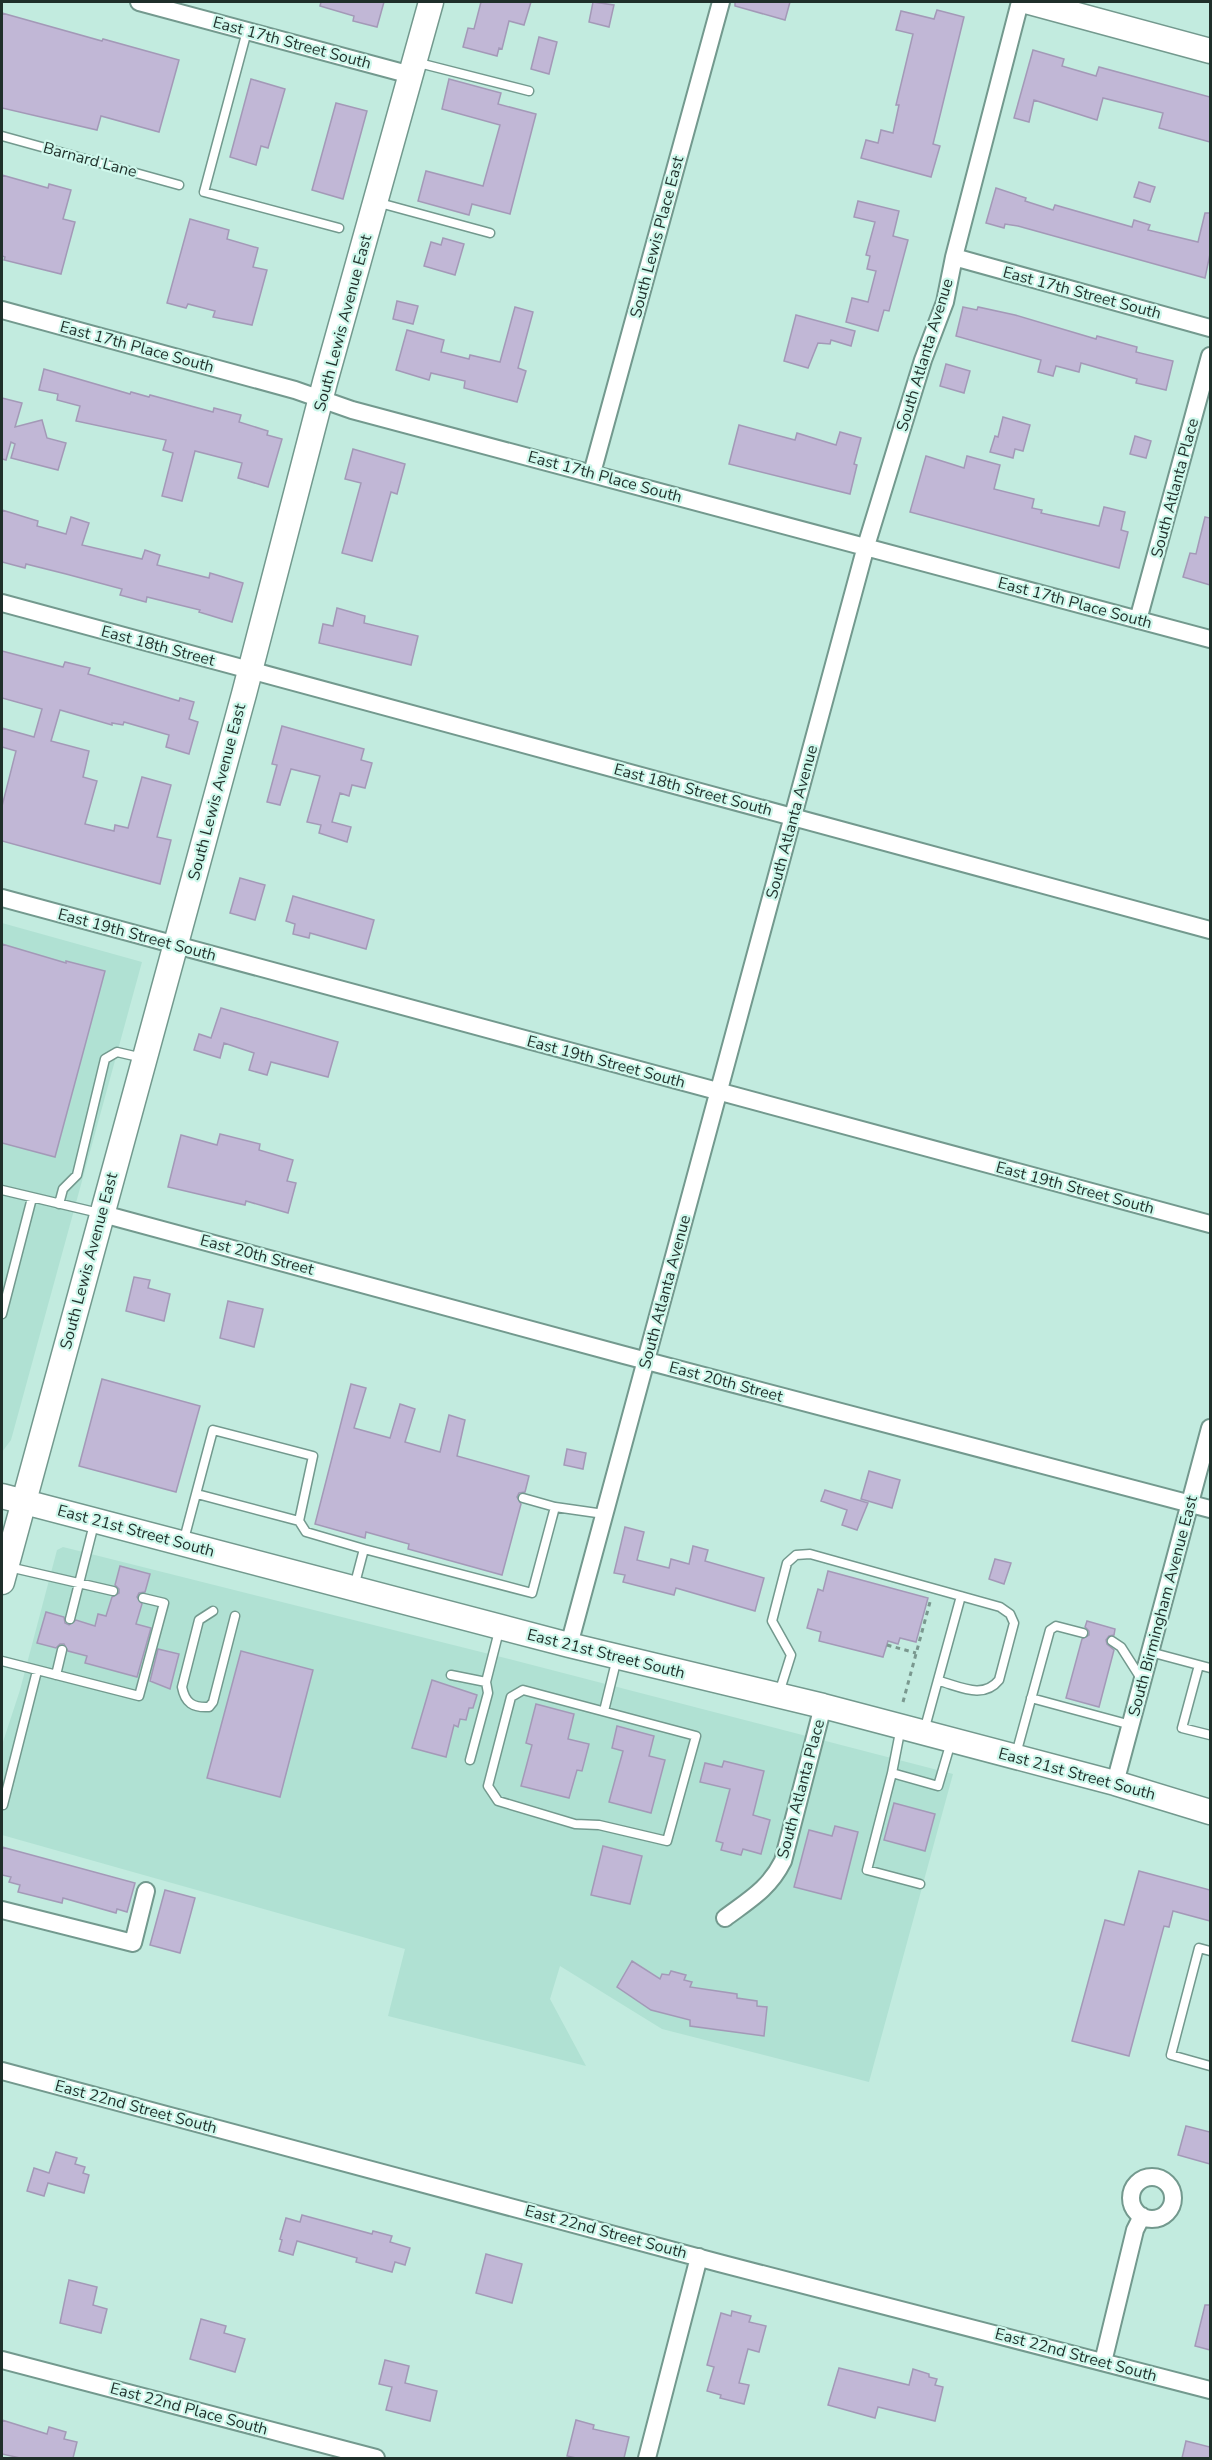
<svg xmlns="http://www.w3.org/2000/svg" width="1212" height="2460" font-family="'Nunito Sans',sans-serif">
  <rect width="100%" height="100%" fill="#c2ebdf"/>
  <!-- built -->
  <path fill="#b0e1d3" d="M 2,923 L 142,962 L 11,1440 L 2,1452 Z
    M 63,1547 L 513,1660 L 953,1774 L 869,2082 L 662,2029 L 560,1966 L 550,1999 L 586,2066 L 388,2016 L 405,1949 L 2,1835 L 2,1745 L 20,1690 L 57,1550 Z"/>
  <!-- building -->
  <path fill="#c1b7d6" stroke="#a399b7" stroke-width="1.5" d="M 321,2 L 384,2 L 377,27 L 353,21 L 354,16 L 320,6 Z
    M 481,2 L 531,2 L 524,25 L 509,21 L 502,49 L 499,48 L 497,56 L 463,47 L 468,28 L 474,29 Z
    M 593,2 L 614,5 L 609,27 L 589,22 Z
    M 735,2 L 790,2 L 785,20 L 735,6 Z
    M 937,10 L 964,17 L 933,144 L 940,146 L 931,177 L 861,158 L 866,140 L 878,143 L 881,130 L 893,133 L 899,105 L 896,105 L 913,34 L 896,30 L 901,11 L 934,19 Z
    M 2,13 L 102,41 L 103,39 L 179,60 L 159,132 L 101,116 L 97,130 L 2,108 Z
    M 539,37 L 557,42 L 549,74 L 531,69 Z
    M 1033,50 L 1064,59 L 1062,66 L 1096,76 L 1099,67 L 1210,97 L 1210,142 L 1159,128 L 1163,113 L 1103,98 L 1097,120 L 1034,100 L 1029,122 L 1014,118 Z
    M 251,79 L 285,89 L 268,148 L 261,146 L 256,165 L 230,157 Z
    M 449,79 L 501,93 L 498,104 L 536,114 L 510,214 L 472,204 L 469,215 L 418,201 L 426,171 L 483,186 L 500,125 L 442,109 Z
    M 336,103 L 367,111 L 343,199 L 312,190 Z
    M 2,175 L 48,188 L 49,184 L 71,190 L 63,219 L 75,222 L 61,274 L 4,260 L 5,257 L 2,256 Z
    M 1139,182 L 1155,187 L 1150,202 L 1134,197 Z
    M 996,188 L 1026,198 L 1025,201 L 1053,210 L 1055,205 L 1132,227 L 1134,220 L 1150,225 L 1148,230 L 1198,242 L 1205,213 L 1210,213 L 1210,254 L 1205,278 L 1018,226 L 1005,224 L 1004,228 L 986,223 Z
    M 858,201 L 899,211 L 893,236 L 908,240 L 889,311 L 884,310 L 878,331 L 846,322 L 852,298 L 868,302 L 876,271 L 867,269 L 870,256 L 866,255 L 875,222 L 854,217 Z
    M 190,219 L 229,230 L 227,239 L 258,248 L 253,267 L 267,270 L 252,325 L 213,317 L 215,311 L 188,304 L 186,308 L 167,303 Z
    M 443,238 L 464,244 L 455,275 L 424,266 L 431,242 L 441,245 Z
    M 397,301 L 418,306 L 413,324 L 393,319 Z
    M 515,307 L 533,312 L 518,368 L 526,371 L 517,402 L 464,388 L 465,381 L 431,373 L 429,380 L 396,370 L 407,330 L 444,340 L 441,352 L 469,359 L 470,355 L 500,362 Z
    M 963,307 L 977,310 L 978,307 L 1015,315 L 1096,339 L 1097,336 L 1137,347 L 1136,352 L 1173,361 L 1166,390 L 1136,383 L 1137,379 L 1081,363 L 1079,372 L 1056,366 L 1053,376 L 1038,372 L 1041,360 L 956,336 Z
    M 796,315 L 855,331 L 851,346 L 831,340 L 830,344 L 818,343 L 808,368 L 784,361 Z
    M 946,364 L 970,371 L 964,393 L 940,386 Z
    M 44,369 L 130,394 L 131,392 L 149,397 L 150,395 L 213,412 L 214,408 L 241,415 L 239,422 L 268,431 L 267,435 L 282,439 L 268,487 L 238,478 L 242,463 L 195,451 L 182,501 L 162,496 L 173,453 L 163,450 L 166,440 L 76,421 L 80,406 L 57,400 L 58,394 L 39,390 Z
    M 2,398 L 22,403 L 15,427 L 42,420 L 47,438 L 66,443 L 58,470 L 11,458 L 15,444 L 11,442 L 6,460 L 2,459 Z
    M 1003,417 L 1030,425 L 1023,451 L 1015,449 L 1013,458 L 990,452 L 995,436 L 998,437 Z
    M 739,425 L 795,440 L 797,433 L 836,445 L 840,432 L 861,438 L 854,464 L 857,465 L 850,494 L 729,464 Z
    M 1135,436 L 1151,441 L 1146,458 L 1130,454 Z
    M 353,449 L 405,464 L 397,494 L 391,492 L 372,561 L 342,553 L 361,483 L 345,479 Z
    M 926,456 L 964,468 L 967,456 L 1000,465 L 994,489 L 1034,499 L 1032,508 L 1042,510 L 1041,513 L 1099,526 L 1104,507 L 1125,512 L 1121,530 L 1128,532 L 1119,568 L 910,512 Z
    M 2,510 L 38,521 L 37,526 L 66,534 L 71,517 L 89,523 L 82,545 L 142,559 L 145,550 L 160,555 L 157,565 L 209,578 L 210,573 L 243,583 L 232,622 L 199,612 L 200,610 L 147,597 L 146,602 L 120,595 L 122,589 L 66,574 L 26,564 L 25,568 L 2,562 Z
    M 1205,517 L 1210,518 L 1210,585 L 1183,577 L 1190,553 L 1196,554 Z
    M 337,608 L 365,616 L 364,623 L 418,636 L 411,665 L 319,643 L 323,624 L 333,626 Z
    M 2,651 L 63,667 L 65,662 L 90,668 L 88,674 L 179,701 L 180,698 L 194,702 L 189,719 L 198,722 L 189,754 L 166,747 L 169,735 L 124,722 L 123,725 L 112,723 L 112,725 L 60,710 L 51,741 L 89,751 L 83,777 L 97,781 L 85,824 L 114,831 L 115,825 L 128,828 L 142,777 L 171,785 L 157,837 L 171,840 L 160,884 L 2,841 L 2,806 L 16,751 L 2,747 L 2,728 L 34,737 L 42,709 L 2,698 Z
    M 282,726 L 364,749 L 361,760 L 372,763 L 365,788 L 352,785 L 349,796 L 340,793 L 332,822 L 351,827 L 347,842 L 319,833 L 321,825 L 307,822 L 320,776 L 291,769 L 280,805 L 267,802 L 277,765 L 272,764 Z
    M 240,878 L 265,885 L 255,920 L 230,913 Z
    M 293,896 L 374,920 L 366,949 L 310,933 L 309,938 L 293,934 L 295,924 L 286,921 Z
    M 2,944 L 66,963 L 66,961 L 105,971 L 55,1157 L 2,1143 Z
    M 221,1008 L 338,1042 L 328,1077 L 271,1062 L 267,1075 L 249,1070 L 254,1053 L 224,1043 L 220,1058 L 194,1050 L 199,1034 L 211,1038 Z
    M 220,1134 L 260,1144 L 259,1150 L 293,1160 L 287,1181 L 296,1183 L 288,1213 L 246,1201 L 245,1205 L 168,1187 L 181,1135 L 217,1145 Z
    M 134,1277 L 150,1280 L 148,1288 L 170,1294 L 164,1321 L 126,1311 Z
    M 228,1301 L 263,1309 L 254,1347 L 220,1338 Z
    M 102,1379 L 200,1406 L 176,1492 L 79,1466 Z
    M 351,1384 L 366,1388 L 354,1428 L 390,1438 L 400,1404 L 415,1409 L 405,1442 L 440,1452 L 449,1415 L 465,1420 L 457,1456 L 529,1476 L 525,1492 L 519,1493 L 517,1497 L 521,1504 L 502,1575 L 408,1549 L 409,1544 L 366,1532 L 365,1538 L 315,1524 Z
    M 567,1449 L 586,1453 L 583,1469 L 564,1465 Z
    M 869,1471 L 900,1480 L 892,1508 L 861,1499 Z
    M 825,1490 L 868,1503 L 857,1530 L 842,1525 L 847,1510 L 821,1501 Z
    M 625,1527 L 644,1532 L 637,1560 L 669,1568 L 671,1559 L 689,1564 L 693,1546 L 708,1550 L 705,1561 L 764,1578 L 755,1611 L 676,1588 L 674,1595 L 623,1582 L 625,1575 L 614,1573 Z
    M 995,1559 L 1011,1563 L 1004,1584 L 989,1579 Z
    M 120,1566 L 150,1574 L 145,1592 L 139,1593 L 137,1597 L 142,1604 L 136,1624 L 151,1628 L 137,1677 L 85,1663 L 87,1656 L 68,1651 L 64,1644 L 60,1644 L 56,1648 L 37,1643 L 46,1612 L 64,1617 L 65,1623 L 69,1625 L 76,1620 L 95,1626 L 98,1614 L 106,1616 L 112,1597 L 119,1593 L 119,1589 L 115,1585 Z
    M 828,1571 L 928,1598 L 916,1642 L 900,1638 L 898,1644 L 888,1641 L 883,1657 L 819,1641 L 821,1632 L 807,1628 L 818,1589 L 823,1591 Z
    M 1087,1621 L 1115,1629 L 1114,1635 L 1109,1636 L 1106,1640 L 1107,1644 L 1114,1650 L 1099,1707 L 1066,1698 L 1082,1639 L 1089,1635 L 1089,1631 L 1085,1627 Z
    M 158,1649 L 179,1654 L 170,1689 L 150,1681 Z
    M 241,1651 L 313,1670 L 280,1797 L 207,1778 Z
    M 432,1680 L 477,1695 L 473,1708 L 469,1708 L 466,1720 L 460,1719 L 458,1727 L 454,1725 L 446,1757 L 412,1748 Z
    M 536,1704 L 574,1714 L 568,1739 L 589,1744 L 582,1771 L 577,1770 L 569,1798 L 521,1786 L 532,1745 L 526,1743 Z
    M 617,1726 L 654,1736 L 649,1756 L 665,1760 L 651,1813 L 609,1802 L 623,1751 L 612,1748 Z
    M 724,1761 L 764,1771 L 753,1815 L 770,1820 L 761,1854 L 743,1849 L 741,1855 L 721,1850 L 723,1843 L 716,1841 L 730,1789 L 700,1782 L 705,1763 L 722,1767 Z
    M 894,1803 L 935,1814 L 925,1851 L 884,1840 Z
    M 835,1826 L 858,1832 L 841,1899 L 794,1887 L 809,1830 L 832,1836 Z
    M 603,1846 L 642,1856 L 630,1904 L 591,1895 Z
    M 2,1847 L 135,1883 L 127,1912 L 117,1909 L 116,1913 L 63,1898 L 62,1903 L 18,1892 L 20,1885 L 9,1882 L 11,1877 L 2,1875 Z
    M 1139,1871 L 1210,1890 L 1210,1921 L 1173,1911 L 1169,1927 L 1164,1926 L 1129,2056 L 1072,2041 L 1105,1920 L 1124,1925 Z
    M 165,1890 L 195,1898 L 180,1953 L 150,1945 Z
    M 632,1961 L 660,1979 L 662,1974 L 669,1975 L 671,1971 L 686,1975 L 684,1980 L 692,1982 L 690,1987 L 737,1994 L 737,1998 L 757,2001 L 757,2006 L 767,2007 L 764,2036 L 690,2026 L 690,2020 L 651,2010 L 617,1987 Z
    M 1186,2126 L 1210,2132 L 1210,2164 L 1178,2155 Z
    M 56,2152 L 77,2158 L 75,2164 L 85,2167 L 83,2173 L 89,2175 L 84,2193 L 48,2183 L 44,2196 L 27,2191 L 34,2168 L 49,2173 Z
    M 302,2215 L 372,2234 L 373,2231 L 392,2236 L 390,2242 L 410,2248 L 405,2265 L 395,2262 L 392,2272 L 356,2262 L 357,2258 L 297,2241 L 293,2255 L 279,2251 L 282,2240 L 280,2239 L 286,2218 L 300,2222 Z
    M 486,2254 L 522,2264 L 512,2303 L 476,2293 Z
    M 69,2280 L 97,2287 L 93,2305 L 107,2309 L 101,2333 L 60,2323 Z
    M 1205,2305 L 1210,2305 L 1210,2350 L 1195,2346 Z
    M 732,2311 L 751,2316 L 749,2322 L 766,2326 L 759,2352 L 748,2349 L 739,2383 L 749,2385 L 744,2404 L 720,2398 L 721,2395 L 707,2391 L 714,2367 L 707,2365 L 721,2313 L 731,2316 Z
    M 201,2319 L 226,2326 L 224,2333 L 245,2339 L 235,2372 L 190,2359 Z
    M 385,2360 L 409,2366 L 405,2383 L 437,2391 L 430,2421 L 386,2410 L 392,2387 L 379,2384 Z
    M 839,2368 L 909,2385 L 913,2369 L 929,2374 L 929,2377 L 937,2379 L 935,2385 L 943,2387 L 935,2421 L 878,2407 L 875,2418 L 828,2405 Z
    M 2,2420 L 47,2434 L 49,2427 L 66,2432 L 64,2439 L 77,2442 L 73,2458 L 20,2458 L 2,2454 Z
    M 576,2420 L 594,2425 L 593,2429 L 629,2437 L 624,2458 L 576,2458 L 567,2456 Z
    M 1186,2441 L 1210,2447 L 1210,2458 L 1182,2458 Z"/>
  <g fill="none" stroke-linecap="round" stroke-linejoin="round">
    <defs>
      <path id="lane" d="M 247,31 L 204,192 L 339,228
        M 415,62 L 529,91
        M 2,136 L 179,185
        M 376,202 L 490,233
        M 2,1190 L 99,1213
        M 59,1204 L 63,1189 L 77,1175 L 105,1059 L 117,1052 L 143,1058
        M 2,1314 L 32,1198
        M 197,1494 L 299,1521 L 306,1532 L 364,1549 L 354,1587
        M 523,1498 L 555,1507 L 604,1514
        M 183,1543 L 213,1430 L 313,1456 L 299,1521
        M 364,1549 L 532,1593 L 555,1507
        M 9,1567 L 113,1591
        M 213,1611 L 199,1620 L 182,1687 C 185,1703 193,1708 209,1707 L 213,1702 L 235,1616
        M 70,1619 L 94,1524
        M 1112,1641 L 1121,1647 L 1142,1680
        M 1150,1652 L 1210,1668
        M 2,1661 L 139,1696 L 164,1603 L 143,1598
        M 1199,1665 L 1182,1728 L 1210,1735
        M 56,1675 L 62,1650
        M 451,1675 L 486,1682
        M 523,1690 L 696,1736 L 667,1841 L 599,1825 L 575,1824 L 498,1801 L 488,1786 L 511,1697 Z
        M 779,1693 L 791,1655 L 772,1621 L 787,1563 L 796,1555 L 810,1554 L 1000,1607 L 1010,1614 L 1014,1623 L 999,1680 C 983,1700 959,1686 939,1681
        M 1031,1698 L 1131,1725
        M 604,1711 L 617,1658
        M 901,1727 L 892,1773 L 867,1870 L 920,1884
        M 924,1731 L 961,1596
        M 1016,1754 L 1050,1630 L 1056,1626 L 1083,1633
        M 470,1760 L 488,1693 L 486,1682 L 500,1627
        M 892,1773 L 938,1786 L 951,1742
        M 3,1805 L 37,1671
        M 1210,1951 L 1199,1948 L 1171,2055 L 1210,2066"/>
      <path id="street" d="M 139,2 L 411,75
        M 954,257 L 1210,328
        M 2,310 L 295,390 L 352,410 L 1210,639
        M 592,473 L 721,2
        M 2,603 L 1210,930
        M 1138,620 L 1210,356
        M 2,898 L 1210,1224
        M 103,1214 L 624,1355 L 1210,1509
        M 569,1645 L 866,546 L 923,360 L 945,302 L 954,257 L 1020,2
        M 1115,1783 L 1210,1428
        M 2,1910 L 133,1943 L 146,1891
        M 725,1918 C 749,1900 769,1889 783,1861 L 823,1706
        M 2,2071 L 719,2263 L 1210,2390
        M1131 2198a21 21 0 1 1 42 0a21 21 0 1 1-42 0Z
        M 2,2360 L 376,2458
        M 1103,2362 L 1135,2230 L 1142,2216
        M 647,2458 L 699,2257"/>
      <path id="secondary" d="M 1029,2 L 1210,51
        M 2,1496 L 569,1645 L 823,1706 L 1115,1783 L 1210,1812
        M 2,1582 L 244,694 L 325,382 L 431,2"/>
    </defs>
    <!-- lane casing -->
    <use href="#lane" stroke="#73998e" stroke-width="11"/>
    <!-- street casing -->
    <use href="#street" stroke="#73998e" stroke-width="20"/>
    <!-- secondary casing -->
    <use href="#secondary" stroke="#73998e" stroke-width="27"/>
    <!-- path -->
    <path stroke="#7a988f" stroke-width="3" stroke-dasharray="4.5 4.5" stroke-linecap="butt" d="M 887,1645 L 916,1653
      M 903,1702 L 930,1602"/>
    <!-- lane -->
    <use href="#lane" stroke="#fff" stroke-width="8"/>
    <!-- street -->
    <use href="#street" stroke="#fff" stroke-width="16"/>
    <!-- secondary -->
    <use href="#secondary" stroke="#fff" stroke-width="24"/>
  </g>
  <g text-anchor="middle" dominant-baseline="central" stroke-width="4.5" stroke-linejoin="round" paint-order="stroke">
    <!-- street labels -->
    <g font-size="16" fill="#1f2f2a" stroke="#cff8ec">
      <text transform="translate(292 43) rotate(15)">East 17th Street South</text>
      <text transform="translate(90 160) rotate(15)">Barnard Lane</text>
      <text transform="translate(657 237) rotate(-75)">South Lewis Place East</text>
      <text transform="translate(1082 293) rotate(15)">East 17th Street South</text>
      <text transform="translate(343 323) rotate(-75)">South Lewis Avenue East</text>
      <text transform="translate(137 347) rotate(15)">East 17th Place South</text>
      <text transform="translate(925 355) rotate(-73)">South Atlanta Avenue</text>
      <text transform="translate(605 477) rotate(15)">East 17th Place South</text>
      <text transform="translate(1175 488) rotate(-75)">South Atlanta Place</text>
      <text transform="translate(1075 603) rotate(15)">East 17th Place South</text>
      <text transform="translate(158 646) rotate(15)">East 18th Street</text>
      <text transform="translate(693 790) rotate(15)">East 18th Street South</text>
      <text transform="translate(217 792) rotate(-75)">South Lewis Avenue East</text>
      <text transform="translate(792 822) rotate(-75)">South Atlanta Avenue</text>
      <text transform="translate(137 935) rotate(15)">East 19th Street South</text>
      <text transform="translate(606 1062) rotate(15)">East 19th Street South</text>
      <text transform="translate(1075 1188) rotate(15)">East 19th Street South</text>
      <text transform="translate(257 1255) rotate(15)">East 20th Street</text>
      <text transform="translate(89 1261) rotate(-75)">South Lewis Avenue East</text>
      <text transform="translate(665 1292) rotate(-75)">South Atlanta Avenue</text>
      <text transform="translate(726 1382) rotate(15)">East 20th Street</text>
      <text transform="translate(136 1531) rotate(15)">East 21st Street South</text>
      <text transform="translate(1163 1606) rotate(-75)">South Birmingham Avenue East</text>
      <text transform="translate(606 1654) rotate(14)">East 21st Street South</text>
      <text transform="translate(1077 1774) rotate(15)">East 21st Street South</text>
      <text transform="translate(801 1789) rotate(-75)">South Atlanta Place</text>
      <text transform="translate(136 2107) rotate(15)">East 22nd Street South</text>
      <text transform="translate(606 2232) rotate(15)">East 22nd Street South</text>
      <text transform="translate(1076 2355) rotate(15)">East 22nd Street South</text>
      <text transform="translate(189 2409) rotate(15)">East 22nd Place South</text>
    </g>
  </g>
  <!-- border -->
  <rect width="1212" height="2460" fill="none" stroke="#1f2f2a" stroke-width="6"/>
</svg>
